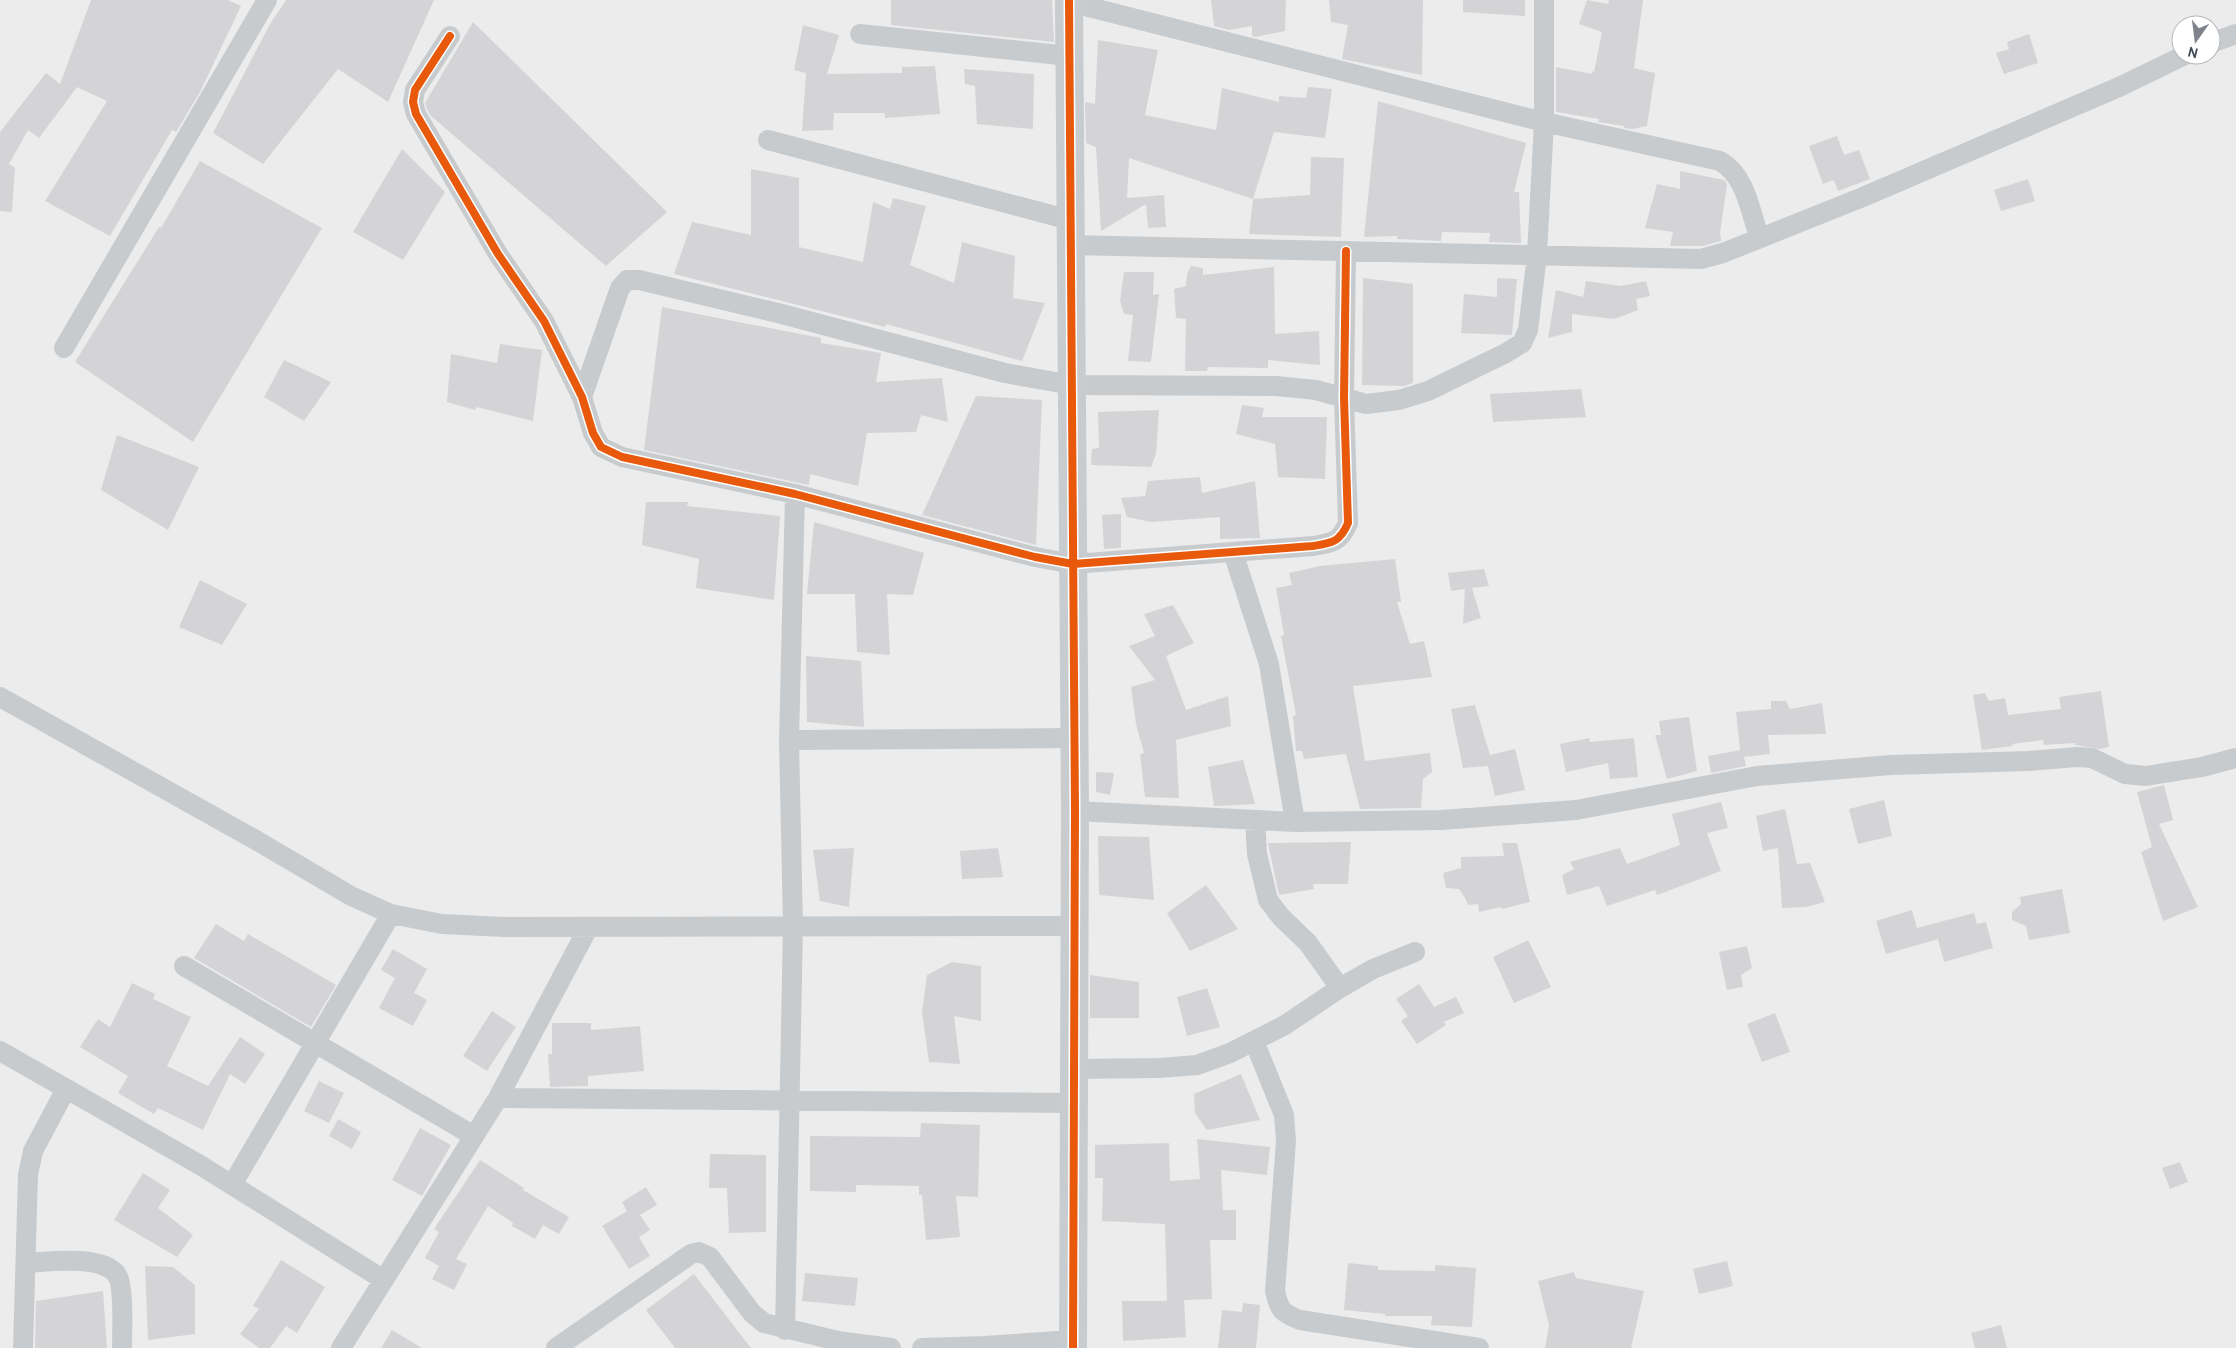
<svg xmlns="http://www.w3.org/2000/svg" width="2236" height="1348" font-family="Overpass,sans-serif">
  <rect width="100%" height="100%" fill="#edecec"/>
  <!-- building -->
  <path fill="#d4d4d7" d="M 91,0 L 228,0 L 241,6 L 200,92 L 176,132 L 172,130 L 110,236 L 45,201 L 107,101 L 77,87 L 39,138 L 28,130 L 9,164 L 15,168 L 12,212 L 0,211 L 0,132 L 46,73 L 60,84 Z
    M 286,0 L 434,0 L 388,102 L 338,69 L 263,164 L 213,133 L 270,24 Z
    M 891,0 L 1052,0 L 1054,42 L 891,25 Z
    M 1211,0 L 1286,0 L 1285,31 L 1255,37 L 1252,36 L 1252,26 L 1229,30 L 1214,26 Z
    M 1329,0 L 1423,0 L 1422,75 L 1342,59 L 1348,25 L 1331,22 Z
    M 1463,0 L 1525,0 L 1525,16 L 1463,12 Z
    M 1587,0 L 1608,4 L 1609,0 L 1643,0 L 1634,68 L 1655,73 L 1647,126 L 1632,129 L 1624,128 L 1624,126 L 1598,122 L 1599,119 L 1556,112 L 1556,67 L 1592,74 L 1592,71 L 1594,72 L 1602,32 L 1579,24 Z
    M 473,22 L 667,212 L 606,266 L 431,116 L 427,109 L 425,103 Z
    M 803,25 L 839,35 L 827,74 L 902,73 L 902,67 L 935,66 L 940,114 L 885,118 L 885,113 L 834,113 L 833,130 L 802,131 L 806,73 L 794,70 Z
    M 2029,34 L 2038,63 L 2004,74 L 1996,53 L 2009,49 L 2007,42 Z
    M 1098,40 L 1158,50 L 1145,115 L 1216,130 L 1222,88 L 1279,102 L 1279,96 L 1306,98 L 1308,87 L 1332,89 L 1325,138 L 1274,132 L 1253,199 L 1129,158 L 1127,198 L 1164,195 L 1166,227 L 1148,228 L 1146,204 L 1101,231 L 1096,147 L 1086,143 L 1085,102 L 1095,104 Z
    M 964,69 L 1034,74 L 1033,129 L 977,124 L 975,86 L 965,84 Z
    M 1378,101 L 1526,143 L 1514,192 L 1519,192 L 1521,243 L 1489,242 L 1490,233 L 1442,232 L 1441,241 L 1397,239 L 1397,236 L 1364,237 Z
    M 1837,136 L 1844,155 L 1859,150 L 1870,179 L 1838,191 L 1834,180 L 1823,184 L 1809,146 Z
    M 402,149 L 445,192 L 403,260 L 353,232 Z
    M 1311,157 L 1344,158 L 1341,237 L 1249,234 L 1253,199 L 1310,195 Z
    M 200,161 L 322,228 L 193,442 L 75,362 L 159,227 L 161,228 Z
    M 751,169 L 799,178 L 799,247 L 863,262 L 873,202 L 890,209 L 893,198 L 926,206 L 910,265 L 954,283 L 962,242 L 1015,256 L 1013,298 L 1045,303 L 1022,361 L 886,324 L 885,327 L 674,274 L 692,222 L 751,235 Z
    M 1680,171 L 1724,180 L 1727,184 L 1720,233 L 1721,241 L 1702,246 L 1670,246 L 1673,232 L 1645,228 L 1657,184 L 1680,189 Z
    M 2028,179 L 2035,201 L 2001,211 L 1994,190 Z
    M 1191,266 L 1203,268 L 1203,275 L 1274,267 L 1275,334 L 1319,331 L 1320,365 L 1268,360 L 1268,368 L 1208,367 L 1207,371 L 1185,371 L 1186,319 L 1176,318 L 1174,289 L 1186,286 L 1187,274 Z
    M 1124,272 L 1154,272 L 1153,295 L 1159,294 L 1151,362 L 1128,361 L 1133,315 L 1124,314 L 1120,301 Z
    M 1363,278 L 1413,284 L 1413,383 L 1404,386 L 1362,385 Z
    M 1497,278 L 1517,279 L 1512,335 L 1461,333 L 1464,294 L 1497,297 Z
    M 1586,281 L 1621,286 L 1646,281 L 1650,296 L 1636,299 L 1638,310 L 1614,319 L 1572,314 L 1572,332 L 1548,338 L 1556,290 L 1583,297 Z
    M 662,307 L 821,338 L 821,343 L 881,353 L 876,382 L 942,378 L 948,422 L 921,415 L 916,432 L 867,433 L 858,486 L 810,474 L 809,485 L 644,450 Z
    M 500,344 L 542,350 L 533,421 L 476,407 L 475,410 L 447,402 L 451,354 L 497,363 Z
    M 284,360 L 331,382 L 304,421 L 264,397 Z
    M 1581,389 L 1586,417 L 1493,422 L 1490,394 Z
    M 976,396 L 1042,400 L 1036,545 L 922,515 Z
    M 1242,405 L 1264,408 L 1262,417 L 1327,417 L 1325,479 L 1278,477 L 1275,444 L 1236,434 Z
    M 1159,410 L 1156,454 L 1151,467 L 1091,465 L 1092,449 L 1099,448 L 1098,412 Z
    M 117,435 L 199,467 L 168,530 L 101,490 Z
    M 1200,477 L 1202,493 L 1255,481 L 1260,538 L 1220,539 L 1220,517 L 1151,522 L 1127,517 L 1121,498 L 1145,496 L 1148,481 Z
    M 646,502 L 688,502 L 687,506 L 780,516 L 774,600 L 696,588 L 699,559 L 642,545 Z
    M 1121,514 L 1121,548 L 1104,549 L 1102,515 Z
    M 814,522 L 924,553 L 913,595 L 887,594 L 890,655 L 857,652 L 855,594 L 807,594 Z
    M 1395,559 L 1401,602 L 1397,602 L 1410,644 L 1424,641 L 1432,677 L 1353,686 L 1365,761 L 1430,753 L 1432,772 L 1423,779 L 1421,808 L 1360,809 L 1346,754 L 1304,759 L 1302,751 L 1296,751 L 1293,716 L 1296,715 L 1281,636 L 1284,635 L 1276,588 L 1292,585 L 1289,573 L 1320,566 Z
    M 1484,569 L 1489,586 L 1472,588 L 1481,618 L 1463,624 L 1465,589 L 1451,591 L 1448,573 Z
    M 200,580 L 247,604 L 222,645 L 179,627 Z
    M 1173,605 L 1194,643 L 1166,656 L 1186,710 L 1228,696 L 1231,726 L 1176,740 L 1179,798 L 1145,797 L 1140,754 L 1144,753 L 1136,724 L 1131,687 L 1155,680 L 1129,646 L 1155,636 L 1144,614 Z
    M 806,656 L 861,661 L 864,727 L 807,722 Z
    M 2101,691 L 2109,747 L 2100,749 L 2075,745 L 2075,743 L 2044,745 L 2043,740 L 2012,744 L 2013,746 L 1982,750 L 1973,695 L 1985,693 L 1989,701 L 2005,698 L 2008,715 L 2061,709 L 2059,697 Z
    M 1771,701 L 1786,701 L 1790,709 L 1822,703 L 1826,734 L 1768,735 L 1770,754 L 1744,757 L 1746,766 L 1711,773 L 1708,756 L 1740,750 L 1736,712 L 1771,709 Z
    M 1475,705 L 1490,755 L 1515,749 L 1525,790 L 1495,796 L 1488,766 L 1463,768 L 1451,709 Z
    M 1689,717 L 1697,771 L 1667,779 L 1655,735 L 1661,735 L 1659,721 Z
    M 1589,738 L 1590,742 L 1634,738 L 1638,777 L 1610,779 L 1608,763 L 1566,772 L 1560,744 Z
    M 1243,760 L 1255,804 L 1214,806 L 1208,767 Z
    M 1096,772 L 1114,773 L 1110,795 L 1096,792 Z
    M 2164,785 L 2173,820 L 2159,824 L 2198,907 L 2163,921 L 2141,852 L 2152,847 L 2137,792 Z
    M 1884,800 L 1892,836 L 1858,844 L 1849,809 Z
    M 1721,802 L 1728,828 L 1707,833 L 1721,871 L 1657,895 L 1655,890 L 1607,906 L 1599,886 L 1567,895 L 1562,875 L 1574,869 L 1570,862 L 1620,848 L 1627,864 L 1680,845 L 1672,814 Z
    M 1785,809 L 1797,864 L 1810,863 L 1825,902 L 1806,907 L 1782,908 L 1778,848 L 1763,851 L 1756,816 Z
    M 1098,836 L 1149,837 L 1154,900 L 1099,895 Z
    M 1351,842 L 1348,884 L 1313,884 L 1314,889 L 1279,895 L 1268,843 Z
    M 1502,843 L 1517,843 L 1530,902 L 1502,909 L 1501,907 L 1479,912 L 1478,904 L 1468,905 L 1465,898 L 1459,889 L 1446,888 L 1443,873 L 1461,868 L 1461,857 L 1504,856 Z
    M 854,848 L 849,907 L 820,901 L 813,850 Z
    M 998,848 L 1003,877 L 962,879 L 960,851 Z
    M 1206,885 L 1238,929 L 1190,951 L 1167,913 Z
    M 2062,889 L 2070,933 L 2029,940 L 2026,926 L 2012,920 L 2012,912 L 2021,904 L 2020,897 Z
    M 1912,910 L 1917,928 L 1974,913 L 1977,924 L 1986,922 L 1993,948 L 1944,962 L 1938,939 L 1886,954 L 1876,921 Z
    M 216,924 L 244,941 L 248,934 L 336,985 L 311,1027 L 194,958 Z
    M 1528,940 L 1551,987 L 1514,1003 L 1493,957 Z
    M 1747,946 L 1752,968 L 1741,975 L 1743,987 L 1727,990 L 1719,952 Z
    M 393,949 L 427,969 L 414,993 L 427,1000 L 413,1026 L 379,1008 L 395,978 L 381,970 Z
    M 952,962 L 981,966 L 981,1021 L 954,1016 L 960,1064 L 929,1062 L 922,1012 L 927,975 Z
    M 1090,975 L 1139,982 L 1139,1018 L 1090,1018 Z
    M 132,983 L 155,994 L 153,999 L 191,1017 L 167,1066 L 208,1086 L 240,1037 L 265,1054 L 245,1084 L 230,1074 L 203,1130 L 158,1108 L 154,1114 L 118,1093 L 128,1076 L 80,1047 L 98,1019 L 110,1027 Z
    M 1419,984 L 1434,1007 L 1456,997 L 1464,1013 L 1444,1022 L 1446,1025 L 1417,1044 L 1401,1021 L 1408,1016 L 1396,999 Z
    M 1207,988 L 1220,1027 L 1187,1036 L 1177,997 Z
    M 492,1011 L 516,1027 L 487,1071 L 463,1056 Z
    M 1775,1013 L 1790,1052 L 1762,1062 L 1747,1024 Z
    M 552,1023 L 591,1023 L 591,1030 L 640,1026 L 644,1071 L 588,1076 L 588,1086 L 550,1087 L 548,1054 L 552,1054 Z
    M 1241,1074 L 1260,1120 L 1207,1130 L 1195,1113 L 1194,1094 Z
    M 319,1081 L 344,1093 L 329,1123 L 304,1111 Z
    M 338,1119 L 361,1132 L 352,1149 L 329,1136 Z
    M 921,1123 L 980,1125 L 978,1197 L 956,1196 L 960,1237 L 926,1240 L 922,1195 L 919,1195 L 919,1186 L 856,1185 L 856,1192 L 810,1191 L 810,1136 L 920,1137 Z
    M 420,1128 L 451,1145 L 422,1196 L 392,1180 Z
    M 1197,1139 L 1270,1147 L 1267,1175 L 1221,1170 L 1223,1210 L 1236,1210 L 1236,1240 L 1210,1240 L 1212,1299 L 1184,1300 L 1186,1337 L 1123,1341 L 1122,1301 L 1167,1301 L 1165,1224 L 1102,1221 L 1103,1178 L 1095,1178 L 1095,1145 L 1169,1143 L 1170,1181 L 1200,1179 Z
    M 710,1154 L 766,1155 L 766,1232 L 729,1233 L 727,1188 L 709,1188 Z
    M 480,1160 L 524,1188 L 523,1190 L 569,1217 L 559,1234 L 543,1225 L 535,1239 L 512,1226 L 513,1223 L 488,1206 L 456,1259 L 467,1264 L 454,1290 L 432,1279 L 439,1266 L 425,1258 L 439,1232 L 434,1229 Z
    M 2180,1162 L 2188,1182 L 2170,1189 L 2162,1168 Z
    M 143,1173 L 170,1190 L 158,1208 L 193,1235 L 177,1257 L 114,1220 Z
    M 646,1187 L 657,1205 L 640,1215 L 650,1230 L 639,1237 L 650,1256 L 629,1269 L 602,1226 L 627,1211 L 622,1202 Z
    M 281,1260 L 325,1287 L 297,1333 L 286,1326 L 270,1348 L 259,1348 L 240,1334 L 259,1309 L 253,1306 Z
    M 1727,1261 L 1733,1286 L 1699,1294 L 1693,1269 Z
    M 1348,1263 L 1378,1266 L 1378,1270 L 1435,1271 L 1435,1265 L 1476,1268 L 1472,1327 L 1431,1325 L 1432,1316 L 1385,1316 L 1385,1314 L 1344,1310 Z
    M 145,1266 L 173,1267 L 195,1285 L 195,1334 L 148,1340 Z
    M 1574,1272 L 1576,1278 L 1644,1291 L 1631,1348 L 1545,1348 L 1549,1325 L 1538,1281 Z
    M 805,1273 L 858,1278 L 855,1306 L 802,1301 Z
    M 694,1274 L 751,1348 L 675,1348 L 646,1310 Z
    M 103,1291 L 107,1348 L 35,1348 L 36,1301 Z
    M 1243,1303 L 1260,1305 L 1256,1348 L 1218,1348 L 1222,1310 L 1242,1312 Z
    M 2001,1325 L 2007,1348 L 1975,1348 L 1971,1333 Z
    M 392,1330 L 422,1348 L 381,1348 Z"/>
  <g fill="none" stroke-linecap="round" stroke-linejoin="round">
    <!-- street -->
    <path stroke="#c8cbcd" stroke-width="20" d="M 1069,2 L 1544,122 L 1720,161 C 1746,176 1750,210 1759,237
      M 860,34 L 1069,56
      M 450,36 L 415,90 L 413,102 L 416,114 L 498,254 L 544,321 L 582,397 L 593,433 L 601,447 L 622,457 L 795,494 L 1035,557 L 1073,564 L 1313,546 C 1332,543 1340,542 1348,523 L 1344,398 L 1346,251
      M 2211,43 L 2236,34
      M 768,140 L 1070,220
      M 1071,245 L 1701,259 L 1723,253 L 1863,197 L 2119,87 L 2185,55
      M 64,348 L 267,0
      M 582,397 L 620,288 L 627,280 L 639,280 L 778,313 L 1005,373 L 1072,385 L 1276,386 L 1316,390 L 1366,404 L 1399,400 L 1428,391 L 1506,353 L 1522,343 L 1528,330 L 1537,255 L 1544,122 L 1544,0
      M 1233,552 L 1269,664 L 1295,822
      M 0,697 L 254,839 L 351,896 L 391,914 L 442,924 L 504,927 L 1074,926
      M 789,740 L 1074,738
      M 1075,811 L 1295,822 L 1441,820 L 1576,810 L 1757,776 L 1891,765 L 2029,761 L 2077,757 L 2092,758 L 2125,774 L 2146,776 L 2202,767 L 2236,758
      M 1255,820 L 1257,854 L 1268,900 L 1281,917 L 1308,943 L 1340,988
      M 184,966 L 474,1136
      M 1254,1041 L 1284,1115 L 1286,1141 L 1275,1291 C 1279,1310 1282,1313 1300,1320 L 1479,1348
      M 0,1051 L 200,1165 L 384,1280
      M 1074,1069 L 1159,1068 L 1197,1065 L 1230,1053 L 1285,1025 L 1340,988 L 1373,969 L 1415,952
      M 498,1098 L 1074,1103
      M 232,1185 L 391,914
      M 26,1263 C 49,1262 115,1252 120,1283 C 124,1304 122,1327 122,1348
      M 785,1330 L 793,926 L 789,740 L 795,494
      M 23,1348 L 28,1175 L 33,1151 L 66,1089
      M 341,1348 L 498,1098 L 588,928
      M 556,1348 L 691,1254 L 699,1252 L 710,1257 L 752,1313 L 764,1323 L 838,1341 L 891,1348
      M 922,1348 L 984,1346 L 1073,1340"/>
    <!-- secondary -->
    <path stroke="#c9cccf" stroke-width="28" d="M 1069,0 L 1075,811 L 1073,1348"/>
    <defs>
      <path id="cycleway" d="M 1069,0 L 1075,811 L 1073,1348
        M 450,36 L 415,90 L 413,102 L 416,114 L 498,254 L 544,321 L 582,397 L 593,433 L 601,447 L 622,457 L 795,494 L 1035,557 L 1073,564 L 1313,546 C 1332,543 1340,542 1348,523 L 1344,398 L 1346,251"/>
    </defs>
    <!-- cycleway casing -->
    <use href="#cycleway" stroke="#fff" stroke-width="11"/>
    <!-- cycleway -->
    <use href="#cycleway" stroke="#e8590c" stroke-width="8"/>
  </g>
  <!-- north arrow -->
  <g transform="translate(2196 40) rotate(194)"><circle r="24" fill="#ffffff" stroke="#b4b7bc"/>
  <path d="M0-4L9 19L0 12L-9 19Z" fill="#7f848c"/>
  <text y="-8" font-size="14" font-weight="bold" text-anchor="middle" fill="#444c58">N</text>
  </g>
</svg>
